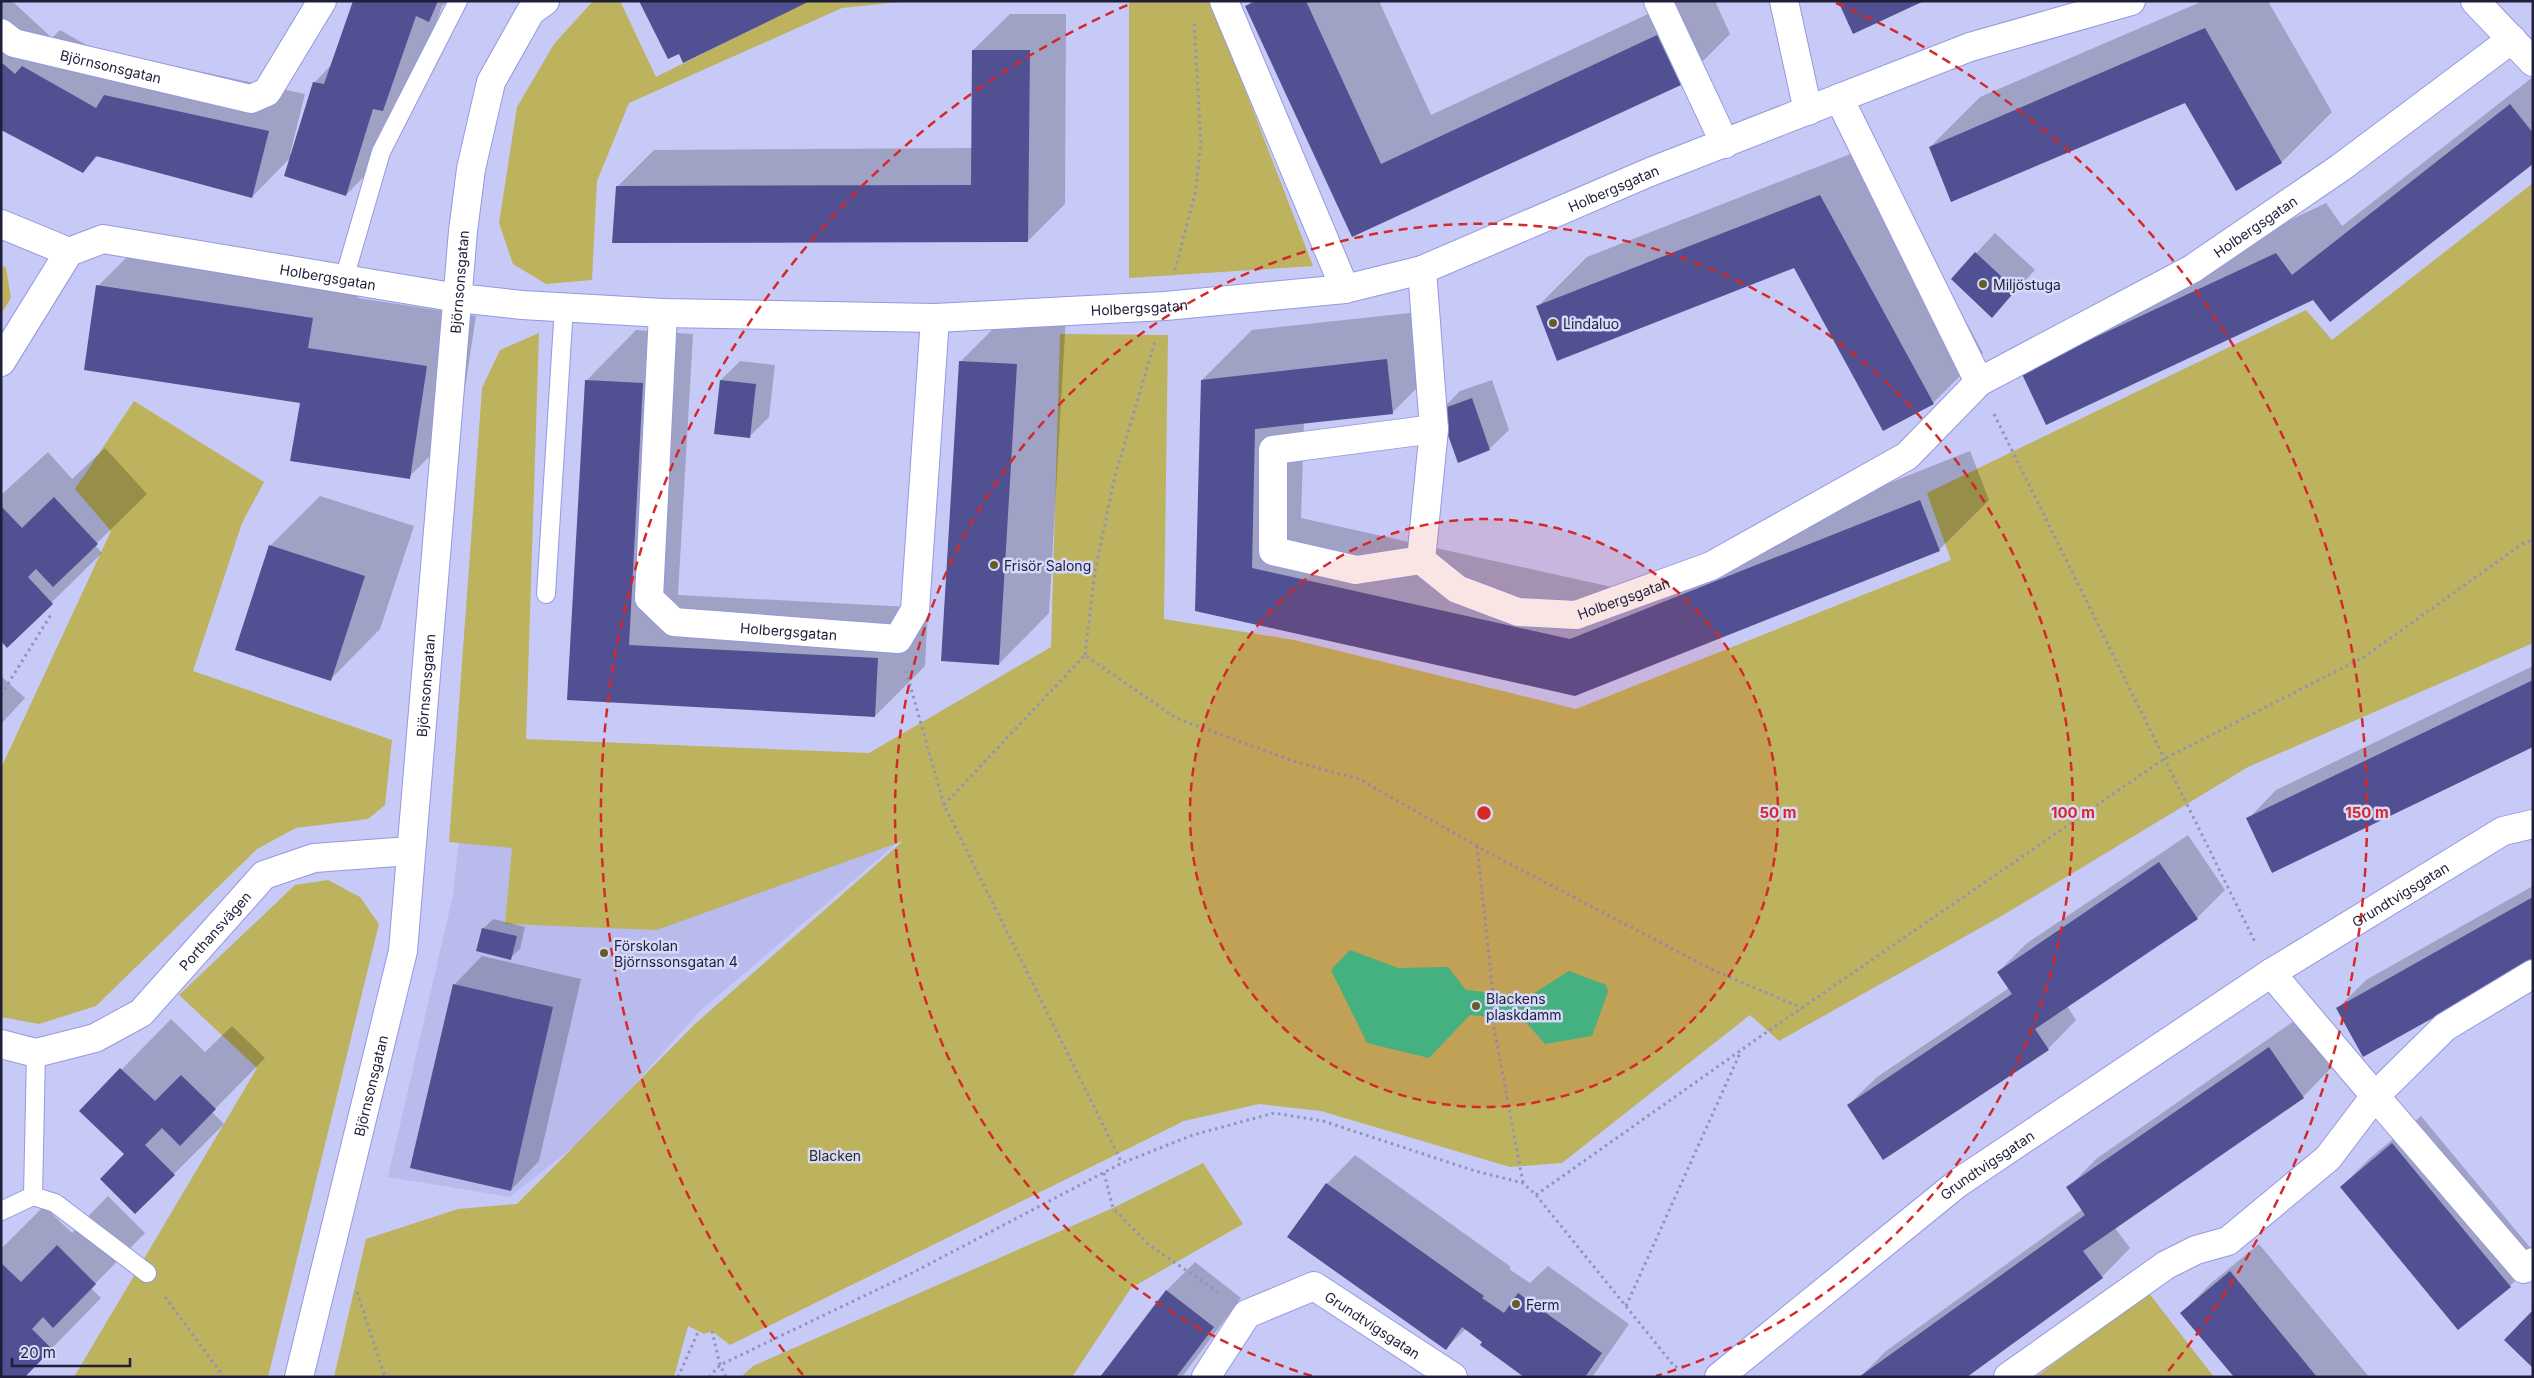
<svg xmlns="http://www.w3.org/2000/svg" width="2534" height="1378" font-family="Inter,sans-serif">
  <rect width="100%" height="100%" fill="#c7caf7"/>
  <!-- built -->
  <path fill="#b8bbeb" d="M 470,740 L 938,808 L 699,1012 L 591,1133 L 510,1197 L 388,1177 L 453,895 Z"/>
  <!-- green -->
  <path fill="#bdb25d" d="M 593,1 L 620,1 L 656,77 L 809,1 L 909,1 L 842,8 L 629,103 L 597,181 L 592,280 L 546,284 L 513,264 L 499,223 L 517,107 L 554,44 Z
    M 1129,1 L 1211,1 L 1313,266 L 1129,278 Z
    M 2533,183 L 2533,643 L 2248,767 L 2005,914 L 1779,1041 L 1750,1015 L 1562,1163 L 1510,1167 L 1321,1111 L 1259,1104 L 1184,1121 L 730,1345 L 712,1331 L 704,1334 L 688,1326 L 674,1377 L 334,1377 L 366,1239 L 458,1209 L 517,1204 L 695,1024 L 903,841 L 657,930 L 505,924 L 512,848 L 449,842 L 482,388 L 500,350 L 539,333 L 526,739 L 869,753 L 1051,647 L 1060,334 L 1168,335 L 1164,619 L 1294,640 L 1576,709 L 1951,560 L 1927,493 L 2306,310 L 2332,340 Z
    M 1,265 L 6,268 L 11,298 L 1,314 Z
    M 134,401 L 264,482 L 242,523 L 193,671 L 392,740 L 385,805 L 368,819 L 296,828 L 257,849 L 96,1006 L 39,1024 L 1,1017 L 1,768 L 111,531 L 75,489 Z
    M 328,880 L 360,897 L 379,924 L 268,1377 L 74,1377 L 257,1068 L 179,995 L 295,885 Z
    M 1203,1163 L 1243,1224 L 1131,1288 L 1072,1377 L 741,1377 L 753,1366 L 1113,1208 Z
    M 2148,1292 L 2214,1377 L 2036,1377 Z"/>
  <!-- water -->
  <path fill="#32c48c" d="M 1350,950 L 1398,968 L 1448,967 L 1466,990 L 1528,997 L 1569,971 L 1606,985 L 1608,992 L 1592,1036 L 1545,1044 L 1524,1020 L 1470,1015 L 1429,1058 L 1367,1043 L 1331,970 Z"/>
  <!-- shadow -->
  <path fill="#0003" d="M 1,1 L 12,1 L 52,38 L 60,30 L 130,70 L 142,59 L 305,94 L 290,154 L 292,154 L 314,83 L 332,64 L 355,1 L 448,1 L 442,6 L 419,73 L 403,89 L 382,158 L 346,195 L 291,157 L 252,197 L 99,155 L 83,171 L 1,128 Z
    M 1252,1 L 1379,1 L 1431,115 L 1676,1 L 1715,1 L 1730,34 L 1680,84 L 1353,236 L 1247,6 Z
    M 2203,1 L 2268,1 L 2332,112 L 2282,162 L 2236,189 L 2186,101 L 1930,147 L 1980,97 Z
    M 1010,14 L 1066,14 L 1065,204 L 1028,241 L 617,187 L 654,150 L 972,148 L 973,50 Z
    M 2533,77 L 2533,162 L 2046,424 L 2072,323 L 2326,203 L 2342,226 Z
    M 1871,146 L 1983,353 L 1933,403 L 1795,267 L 1537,307 L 1587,257 Z
    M 1995,233 L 2035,270 L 1992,316 L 1952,279 Z
    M 148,236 L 362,268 L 358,298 L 476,316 L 459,427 L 409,477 L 301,402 L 98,286 Z
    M 1437,310 L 1442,363 L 1392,413 L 1304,423 L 1301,518 L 1621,589 L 1970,451 L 1989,500 L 1939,550 L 1575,694 L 1196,610 L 1202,380 L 1252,330 Z
    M 1010,312 L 1066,315 L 1049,613 L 999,664 L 960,362 Z
    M 636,330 L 693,334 L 678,595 L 928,608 L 925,666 L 875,716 L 568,699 L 586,381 Z
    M 740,361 L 775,365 L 769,417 L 749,437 L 721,380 Z
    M 1492,380 L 1509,430 L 1489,449 L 1441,410 L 1460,391 Z
    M 105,448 L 147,494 L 95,545 L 102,553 L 7,646 L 1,640 L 1,495 L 48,452 L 72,479 Z
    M 320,496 L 414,526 L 380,629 L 330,680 L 270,546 Z
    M 2533,666 L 2533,745 L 2248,819 L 2276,790 Z
    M 1,676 L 25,698 L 1,724 Z
    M 2188,835 L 2225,890 L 2197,918 L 2067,1006 L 2076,1020 L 2048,1049 L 1848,1105 L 1877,1077 L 2009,988 L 1998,972 L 2027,943 Z
    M 2533,886 L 2533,960 L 2338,1008 L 2366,980 Z
    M 493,919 L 525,927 L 520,949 L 510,958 L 483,929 Z
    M 482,956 L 581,979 L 539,1161 L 511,1190 L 454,985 Z
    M 171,1019 L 205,1052 L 232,1026 L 265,1058 L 212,1112 L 224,1124 L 135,1213 L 125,1154 L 81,1111 Z
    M 2297,1019 L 2331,1068 L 2303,1097 L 2115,1228 L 2130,1248 L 2102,1277 L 1860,1377 L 1886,1351 L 2083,1209 L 2068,1188 L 2096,1159 Z
    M 2421,1116 L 2533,1251 L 2533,1263 L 2510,1286 L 2341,1187 L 2370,1158 Z
    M 1355,1155 L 1511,1267 L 1509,1269 L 1530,1283 L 1548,1266 L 1629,1324 L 1593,1376 L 1526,1377 L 1466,1329 L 1446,1348 L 1327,1184 Z
    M 108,1196 L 145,1233 L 91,1288 L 101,1298 L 24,1377 L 1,1377 L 1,1249 L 44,1206 L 72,1233 Z
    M 2259,1244 L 2369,1377 L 2235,1377 L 2182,1313 L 2210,1284 Z
    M 1195,1262 L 1241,1298 L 1182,1377 L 1101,1377 L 1166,1291 Z"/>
  <!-- building -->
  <path fill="#515092" d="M 353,1 L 438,1 L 429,22 L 416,16 L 383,111 L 373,109 L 346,196 L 284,176 L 313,82 L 324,84 Z
    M 639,1 L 810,1 L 683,63 L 679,54 L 668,59 Z
    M 1256,1 L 1306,1 L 1381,164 L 1657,35 L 1681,85 L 1352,237 L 1245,6 Z
    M 1838,1 L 1924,1 L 1853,34 Z
    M 2205,28 L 2282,163 L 2236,191 L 2185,103 L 1951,202 L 1929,147 Z
    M 972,50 L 1030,50 L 1028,242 L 612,243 L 616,186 L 971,185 Z
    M 1,62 L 15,74 L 22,66 L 96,108 L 104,95 L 269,131 L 252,198 L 96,156 L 83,173 L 1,130 Z
    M 2510,104 L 2533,133 L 2533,164 L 2330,322 L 2313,300 L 2046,425 L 2021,372 L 2276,253 L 2292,275 Z
    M 1820,195 L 1934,404 L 1883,431 L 1794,268 L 1557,361 L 1536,306 Z
    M 1975,252 L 2016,290 L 1992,318 L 1951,279 Z
    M 96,285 L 313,318 L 308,348 L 427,366 L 410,479 L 290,461 L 300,403 L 84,370 Z
    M 1387,359 L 1393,414 L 1255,429 L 1252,568 L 1570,639 L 1920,500 L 1940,551 L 1575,696 L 1195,611 L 1201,380 Z
    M 959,361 L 1017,364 L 999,665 L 941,661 Z
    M 585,380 L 643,383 L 629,645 L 878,658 L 875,717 L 567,700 Z
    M 720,380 L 756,384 L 750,438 L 714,434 Z
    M 1472,398 L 1490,450 L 1458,463 L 1439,410 Z
    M 54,497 L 98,544 L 53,587 L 36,569 L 28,577 L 53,604 L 7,648 L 1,641 L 1,506 L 22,528 Z
    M 269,545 L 365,576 L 331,681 L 235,650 Z
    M 2533,680 L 2533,747 L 2272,873 L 2246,818 Z
    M 2159,862 L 2198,919 L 2035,1029 L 2049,1050 L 1883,1160 L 1847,1105 L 2012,994 L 1997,972 Z
    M 2533,897 L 2533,962 L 2363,1057 L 2336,1008 Z
    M 482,928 L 517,936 L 511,960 L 476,951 Z
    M 453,984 L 553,1007 L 511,1191 L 410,1168 Z
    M 2269,1047 L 2304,1098 L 2083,1251 L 2103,1278 L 1967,1377 L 1859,1377 L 2085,1215 L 2066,1187 Z
    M 120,1068 L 155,1101 L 181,1075 L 216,1109 L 180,1146 L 162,1128 L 145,1145 L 175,1175 L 135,1214 L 100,1179 L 124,1154 L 79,1111 Z
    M 2392,1143 L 2511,1287 L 2458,1330 L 2340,1187 Z
    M 1326,1183 L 1484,1296 L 1482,1298 L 1504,1313 L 1518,1293 L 1602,1353 L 1585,1377 L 1524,1377 L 1480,1345 L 1482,1342 L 1462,1327 L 1446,1350 L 1287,1237 Z
    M 57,1245 L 96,1284 L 53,1328 L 43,1317 L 32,1329 L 52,1349 L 25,1377 L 1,1377 L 1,1263 L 21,1282 Z
    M 2230,1271 L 2261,1309 L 2317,1377 L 2234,1377 L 2180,1313 Z
    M 1166,1290 L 1214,1327 L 1180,1372 L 1176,1377 L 1100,1377 Z
    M 2533,1310 L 2533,1368 L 2504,1340 Z"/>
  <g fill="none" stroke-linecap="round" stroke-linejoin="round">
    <defs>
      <path id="lane" d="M 344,279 L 381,152 L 458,1
        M 546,594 L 564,306
        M 33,1196 L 36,1053
        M 1,1211 L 33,1196 L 55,1203 L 147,1273"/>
      <g id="street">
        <path d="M 1224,1 L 1345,289"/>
        <path d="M 1658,1 L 1725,144"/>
        <path d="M 1784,1 L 1808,111"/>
        <path d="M 2475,1 L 2533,62"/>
        <path id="s1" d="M 1,33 L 14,43 L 251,99 L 267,92 L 322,1"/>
        <path id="s2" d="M 1839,98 L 1979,382 L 2192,269 L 2340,168 L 2512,39"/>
        <path id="s3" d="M 1,224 L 69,252 L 103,239 L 458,298 L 522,305 L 663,313 L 935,318 L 1165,306 L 1345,289 L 1422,270 L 1650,172 L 1970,47 L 2131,1"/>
        <path id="s4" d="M 1422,270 L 1434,429 L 1421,560 L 1457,589 L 1518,612 L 1576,615 L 1711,566 L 1907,456 L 1979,382"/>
        <path id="s5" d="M 663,313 L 649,598 L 674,622 L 898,639 L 915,610 L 935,318"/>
        <path d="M 1,362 L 69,252"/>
        <path d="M 1421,560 L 1356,570 L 1273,551 L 1273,450 L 1434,429"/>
        <path d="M 2271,973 L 2375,1096 L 2445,1027 L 2533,974"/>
        <path id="s6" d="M 1,1044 L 36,1053 L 95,1038 L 141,1013 L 264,875 L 314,858 L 410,851"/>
        <path id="s7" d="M 299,1377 L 403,951 L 463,231 L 471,169 L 491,82 L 531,11 L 545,1"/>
        <path id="s8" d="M 1206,1377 L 1247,1314 L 1314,1286 L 1453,1377"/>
        <path id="s9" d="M 1719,1377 L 1958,1183 L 2271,973 L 2503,831 L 2533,824"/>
        <path d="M 2008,1377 L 2166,1265 L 2196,1250 L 2228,1241 L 2328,1158 L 2375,1096 L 2524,1269 L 2533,1262"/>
      </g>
    </defs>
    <!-- lane casing -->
    <use href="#lane" stroke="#9698df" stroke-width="20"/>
    <!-- street casing -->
    <use href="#street" stroke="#9698df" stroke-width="30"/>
    <!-- path -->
    <path stroke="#9193bb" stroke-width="3" stroke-dasharray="2.5 4" stroke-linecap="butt" d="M 1175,270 L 1195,194 L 1201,143 L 1194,22
      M 1994,414 L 2255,942
      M 1085,655 L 1095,571 L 1115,476 L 1155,341
      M 906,671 L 944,805 L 1122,1163
      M 1,695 L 52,613
      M 944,805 L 1085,655 L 1176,718 L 1293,761 L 1359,779 L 1489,853 L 1713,970 L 1802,1008
      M 1477,846 L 1493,993 L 1492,1017 L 1523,1183
      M 1104,1173 L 1113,1208 L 1149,1245 L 1221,1294
      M 1536,1195 L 1764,1034 L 2164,759 L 2364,657 L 2522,544 L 2533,540
      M 357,1292 L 385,1377
      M 165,1297 L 224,1377
      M 1626,1306 L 1741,1051
      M 712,1331 L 720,1365 L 726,1377
      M 678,1377 L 699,1330
      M 709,1377 L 720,1365 L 912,1273 L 1122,1163 L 1193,1135 L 1274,1113 L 1323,1121 L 1475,1171 L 1523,1183 L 1536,1195 L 1675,1367 L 1688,1366"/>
    <!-- lane -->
    <use href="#lane" stroke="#fff" stroke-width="18"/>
    <!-- street -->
    <use href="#street" stroke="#fff" stroke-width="28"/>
  </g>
  <!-- distance rings -->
  <circle cx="1484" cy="813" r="294" fill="#d62828" fill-opacity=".12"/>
  <g fill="none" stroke="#d62828" stroke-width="2.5" stroke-dasharray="9 6">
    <circle cx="1484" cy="813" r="294"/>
    <path d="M1312 1376A589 589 0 1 1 1656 1376"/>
    <path d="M803 1375A883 883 0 0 1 1132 3M1836 3A883 883 0 0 1 2165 1375"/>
  </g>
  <!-- markers -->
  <g fill="#635d29" stroke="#d6d9f7" stroke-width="2">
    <circle cx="1983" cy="284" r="5"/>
    <circle cx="1553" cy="323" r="5"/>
    <circle cx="994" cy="565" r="5"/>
    <circle cx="604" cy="953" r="5"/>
    <circle cx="1476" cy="1006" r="5"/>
    <circle cx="1516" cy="1304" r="5"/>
  </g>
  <g text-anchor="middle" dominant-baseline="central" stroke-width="5" stroke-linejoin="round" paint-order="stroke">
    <!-- street labels -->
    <g font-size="14" fill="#1f1f3b" stroke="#d6d9f7">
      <text stroke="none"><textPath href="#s1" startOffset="116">Björnsonsgatan</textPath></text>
      <text stroke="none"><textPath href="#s3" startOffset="1646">Holbergsgatan</textPath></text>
      <text stroke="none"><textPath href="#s2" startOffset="634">Holbergsgatan</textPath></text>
      <text stroke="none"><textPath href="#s3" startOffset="338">Holbergsgatan</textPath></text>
      <text stroke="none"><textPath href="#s7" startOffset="1110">Björnsonsgatan</textPath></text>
      <text stroke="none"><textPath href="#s3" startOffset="1152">Holbergsgatan</textPath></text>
      <text stroke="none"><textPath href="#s4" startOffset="511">Holbergsgatan</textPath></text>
      <text stroke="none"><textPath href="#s5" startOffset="435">Holbergsgatan</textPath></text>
      <text stroke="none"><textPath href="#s7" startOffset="705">Björnsonsgatan</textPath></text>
      <text stroke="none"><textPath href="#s9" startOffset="836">Grundtvigsgatan</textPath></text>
      <text stroke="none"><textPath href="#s6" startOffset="260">Porthansvägen</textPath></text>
      <text stroke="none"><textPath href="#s7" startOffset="300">Björnsonsgatan</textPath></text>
      <text stroke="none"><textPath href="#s9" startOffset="342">Grundtvigsgatan</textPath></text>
      <text stroke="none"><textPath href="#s8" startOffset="218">Grundtvigsgatan</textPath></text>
    </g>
    <!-- poi labels -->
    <g font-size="14" fill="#1f1f3b" stroke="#d6d9f7" text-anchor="start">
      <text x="1993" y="284">Miljöstuga</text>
      <text x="1563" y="323">Lindaluo</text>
      <text x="1004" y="565">Frisör Salong</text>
      <text x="614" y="945">Förskolan<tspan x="614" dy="16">Björnssonsgatan 4</tspan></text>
      <text x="1486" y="998">Blackens<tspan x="1486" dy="16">plaskdamm</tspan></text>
      <text x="1526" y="1304">Ferm</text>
    </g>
    <!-- park labels -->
    <g font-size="14" fill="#2f2c17" stroke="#d6d9f7">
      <text x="835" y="1155">Blacken</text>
    </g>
  </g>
  <circle cx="1484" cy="813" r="8" fill="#d62828" stroke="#d6d9f7" stroke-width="2.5"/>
  <g font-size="15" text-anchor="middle" font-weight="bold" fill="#d62828" stroke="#d6d9f7" stroke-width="5" stroke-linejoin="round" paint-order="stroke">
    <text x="1778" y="818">50 m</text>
    <text x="2073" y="818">100 m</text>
    <text x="2367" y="818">150 m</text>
  </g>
  <!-- border -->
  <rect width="2534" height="1378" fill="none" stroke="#1f1f3b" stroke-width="5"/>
  <!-- scale -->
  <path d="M12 1358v8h118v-8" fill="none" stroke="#1f1f3b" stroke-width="2.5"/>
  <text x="20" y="1358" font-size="15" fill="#1f1f3b" stroke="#d6d9f7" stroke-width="4" paint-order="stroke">20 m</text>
</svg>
